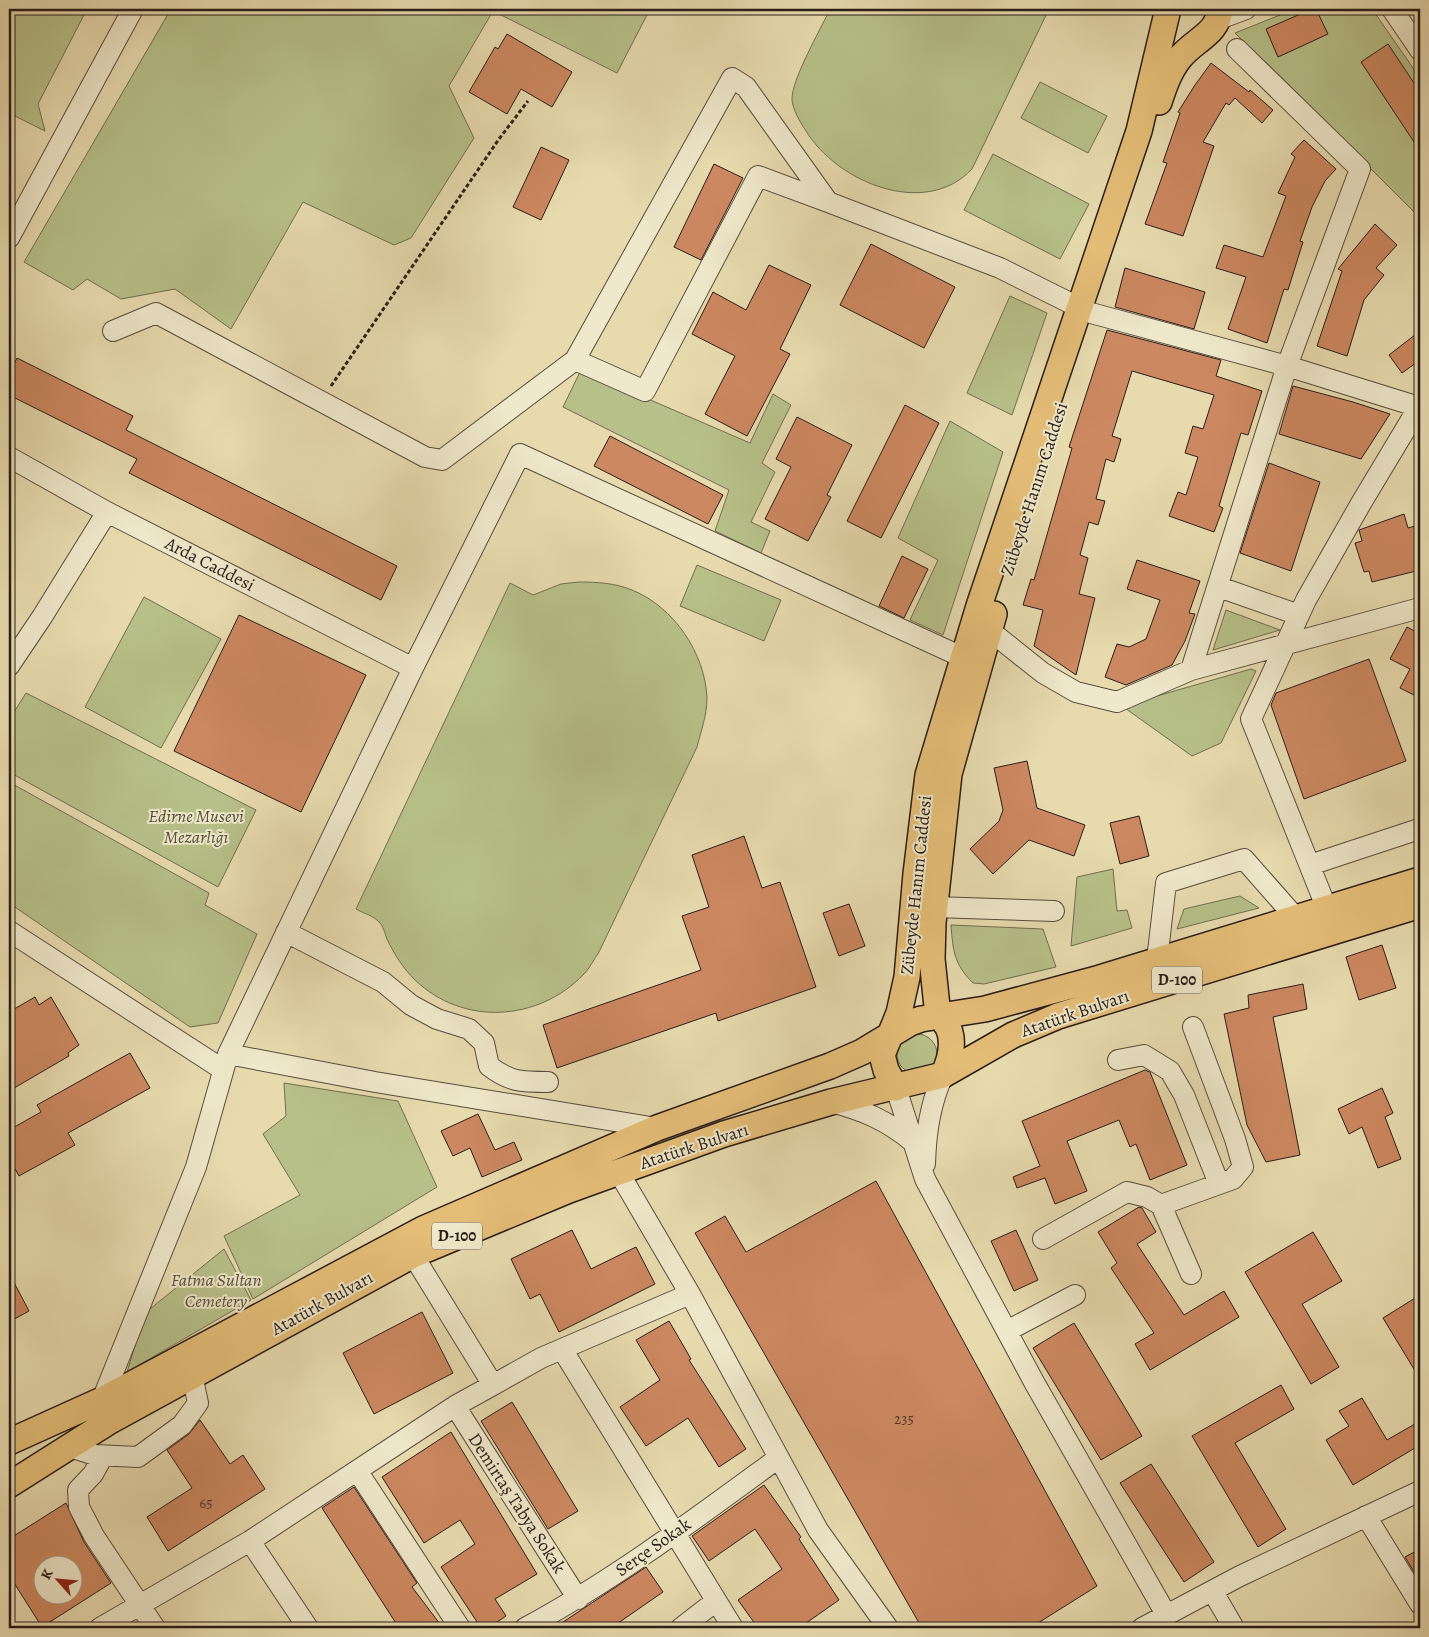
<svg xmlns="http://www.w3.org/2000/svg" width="1429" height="1637" font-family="Alegreya,serif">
  <rect width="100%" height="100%" fill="#e7dbae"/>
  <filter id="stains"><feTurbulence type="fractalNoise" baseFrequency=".004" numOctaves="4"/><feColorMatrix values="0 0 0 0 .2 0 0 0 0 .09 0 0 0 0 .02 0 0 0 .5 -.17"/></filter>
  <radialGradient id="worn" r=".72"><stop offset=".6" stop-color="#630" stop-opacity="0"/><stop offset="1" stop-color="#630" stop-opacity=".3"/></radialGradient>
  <!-- green -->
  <path fill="#b7c089" stroke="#706e50" d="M 9,9 L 87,9 L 38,104 L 45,131 L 9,113 Z
    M 171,9 L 650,9 L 617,73 L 493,11 L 449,86 L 474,138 L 411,238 L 394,245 L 303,202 L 231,329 L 175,289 L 121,299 L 87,279 L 73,290 L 24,262 Z
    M 830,9 L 1049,9 L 972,169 C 925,219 837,182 806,131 C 800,122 793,110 792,100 C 791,80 821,29 830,9 Z
    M 1295,9 L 1372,9 L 1420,78 L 1420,218 L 1235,33 Z
    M 1040,82 L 1107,116 L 1088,153 L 1021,118 Z
    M 993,154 L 1089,204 L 1060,259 L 964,210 Z
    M 1010,296 L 1047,313 L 1012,415 L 967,393 Z
    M 581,370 L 750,443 L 773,394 L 791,405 L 762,463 L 775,472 L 751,522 L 770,531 L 761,553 L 715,531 L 729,490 L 563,407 Z
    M 950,421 L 1003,452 L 943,635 L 910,620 L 938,560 L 898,538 Z
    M 697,565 L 781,600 L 764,641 L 680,606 Z
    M 579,582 C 597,582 615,583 632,590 C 674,607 705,653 707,698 C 707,715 701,731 697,747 L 599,952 C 594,959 590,968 584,974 C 538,1022 463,1026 415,980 C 403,968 394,954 387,939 C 385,934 383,925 379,922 C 374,916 363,913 356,909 L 510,583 L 533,595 L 561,584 Z
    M 144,597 L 221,639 L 161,748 L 85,707 Z
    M 1226,610 L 1280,630 L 1213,650 Z
    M 1251,669 L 1256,671 L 1221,743 L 1192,756 L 1122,706 Z
    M 26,693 L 256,810 L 218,887 L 9,772 L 9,720 Z
    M 9,782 L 209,893 L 205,905 L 257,934 L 218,1023 L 190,1027 L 9,903 Z
    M 1113,869 L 1117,911 L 1127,910 L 1132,928 L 1071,946 L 1077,877 Z
    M 1240,896 L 1259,908 L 1177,929 L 1184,909 Z
    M 951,925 L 1043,929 L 1056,967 L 984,984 L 973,983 C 954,964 953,951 951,925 Z
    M897 1054a20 20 0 1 1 40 0a20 20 0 1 1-40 0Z
    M 284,1083 L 398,1101 L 437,1187 L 253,1299 L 224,1236 L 300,1195 L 263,1134 L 286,1116 Z
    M 224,1249 L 251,1300 L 127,1372 L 145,1313 Z"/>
  <!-- building -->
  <path fill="#cc8860" stroke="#291d18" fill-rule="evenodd" d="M 1312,9 L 1316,9 L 1328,34 L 1278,57 L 1266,29 Z
    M 507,34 L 572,72 L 552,107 L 521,89 L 507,114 L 469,92 L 495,47 L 498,49 Z
    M 1388,44 L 1420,92 L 1420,151 L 1361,62 Z
    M 1211,63 L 1249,92 L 1250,90 L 1273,110 L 1262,123 L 1235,98 L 1229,105 L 1226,103 L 1203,142 L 1214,146 L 1183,236 L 1145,224 L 1167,163 L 1163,162 L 1180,113 L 1178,112 L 1195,85 Z
    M 1304,140 L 1336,169 L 1325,181 L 1312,207 L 1300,241 L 1303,242 L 1288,290 L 1284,289 L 1267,343 L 1228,329 L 1246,277 L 1216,268 L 1224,245 L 1263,257 L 1286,196 L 1278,193 L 1295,157 L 1291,154 Z
    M 541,147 L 569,160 L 541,220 L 513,207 Z
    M 714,164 L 743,178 L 701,260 L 674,247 Z
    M 1375,224 L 1397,245 L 1376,268 L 1384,275 L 1364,300 L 1347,356 L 1317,346 L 1342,271 L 1338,269 Z
    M 871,244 L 955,287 L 924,348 L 840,305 Z
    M 769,265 L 811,285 L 780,349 L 790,354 L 747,436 L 705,414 L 735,356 L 692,334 L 713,292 L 746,310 Z
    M 1125,268 L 1205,292 L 1194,329 L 1115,307 Z
    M 1107,330 L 1221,360 L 1216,376 L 1262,391 L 1248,435 L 1241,433 L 1219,506 L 1223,508 L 1214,532 L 1169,516 L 1178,492 L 1186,495 L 1198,457 L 1185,453 L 1193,426 L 1203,429 L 1214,395 L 1132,371 L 1112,436 L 1121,439 L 1114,462 L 1106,459 L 1096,499 L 1105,501 L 1098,525 L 1089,522 L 1080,555 L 1088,558 L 1079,594 L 1095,598 L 1076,675 L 1034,646 L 1043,610 L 1023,605 L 1031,579 L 1034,580 L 1072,448 L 1069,447 Z
    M 1420,331 L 1420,360 L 1402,373 L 1389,355 Z
    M 17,358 L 133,416 L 126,430 L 397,566 L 381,600 L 129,473 L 137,459 L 9,395 L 9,375 Z
    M 1293,386 L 1353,402 L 1390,414 L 1361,459 L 1279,434 Z
    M 905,405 L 939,423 L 881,538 L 847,521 Z
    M 797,417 L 852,445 L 827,495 L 831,497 L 808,541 L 765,519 L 791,467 L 776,459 Z
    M 610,436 L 723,495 L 708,524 L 594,466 Z
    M 1269,463 L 1320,482 L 1291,571 L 1240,553 Z
    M 1404,514 L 1408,528 L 1415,526 L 1420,542 L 1420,570 L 1372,582 L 1369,571 L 1364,572 L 1355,543 L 1362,541 L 1359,530 Z
    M 902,556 L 928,569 L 904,618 L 879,606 Z
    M 1137,560 L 1200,581 L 1189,613 L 1195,614 L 1185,641 L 1172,665 L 1126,685 L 1105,677 L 1117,644 L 1129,647 L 1146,639 L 1160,600 L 1127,589 Z
    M 239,615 L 366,675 L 301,812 L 174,751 Z
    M 1407,627 L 1420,634 L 1420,698 L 1400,688 L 1410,669 L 1390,659 Z
    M 1369,659 L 1406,761 L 1304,799 L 1271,705 L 1276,693 Z
    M 1027,761 L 1037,808 L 1085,825 L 1074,856 L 1029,840 L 993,874 L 970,849 L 999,821 L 1003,810 L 994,768 Z
    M 1139,816 L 1149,856 L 1120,864 L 1110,823 Z
    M 744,836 L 762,888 L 780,882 L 816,987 L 718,1021 L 716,1013 L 557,1068 L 543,1025 L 701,970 L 682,916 L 709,907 L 692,855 Z
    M 849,904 L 865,946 L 839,956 L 823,913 Z
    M 1382,945 L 1396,988 L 1359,1000 L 1346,957 Z
    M 1303,984 L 1307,1009 L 1273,1017 L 1300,1155 L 1266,1162 L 1247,1125 L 1224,1014 L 1249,1008 L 1248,995 Z
    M 35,997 L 39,1005 L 51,997 L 79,1045 L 68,1053 L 69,1056 L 9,1091 L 9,1012 Z
    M 130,1053 L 150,1088 L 68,1133 L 75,1145 L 19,1176 L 9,1158 L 9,1130 L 41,1112 L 37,1105 Z
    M 1145,1070 L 1150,1072 L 1187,1165 L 1150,1180 L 1136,1144 L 1130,1147 L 1119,1120 L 1067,1141 L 1087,1191 L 1055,1204 L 1045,1178 L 1017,1188 L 1013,1177 L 1040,1166 L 1022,1121 Z
    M 1382,1088 L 1393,1113 L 1385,1117 L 1401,1159 L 1378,1168 L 1362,1127 L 1349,1134 L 1338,1109 Z
    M 478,1114 L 495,1150 L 514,1142 L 522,1160 L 482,1177 L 470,1148 L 453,1156 L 441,1131 Z
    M 876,1181 L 1097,1586 L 1030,1628 L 922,1628 L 695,1233 L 725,1216 L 746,1252 Z
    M 1139,1207 L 1142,1208 L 1156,1232 L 1137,1244 L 1184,1315 L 1224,1291 L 1239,1317 L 1150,1370 L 1135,1344 L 1154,1333 L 1111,1268 L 1117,1263 L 1098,1232 Z
    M 572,1230 L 591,1269 L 636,1247 L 655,1284 L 559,1332 L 540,1294 L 530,1299 L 511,1259 Z
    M 1016,1230 L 1038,1280 L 1014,1291 L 991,1241 Z
    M 1313,1232 L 1342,1281 L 1302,1304 L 1339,1367 L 1311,1384 L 1245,1272 Z
    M 9,1273 L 29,1311 L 9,1322 Z
    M 1420,1295 L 1420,1379 L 1383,1318 Z
    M 422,1312 L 453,1373 L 374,1414 L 343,1353 Z
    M 669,1321 L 691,1359 L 689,1360 L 746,1449 L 719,1467 L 688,1418 L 646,1446 L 620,1407 L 660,1380 L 636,1340 Z
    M 1074,1323 L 1142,1436 L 1101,1460 L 1033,1348 Z
    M 1281,1385 L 1294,1409 L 1235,1443 L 1286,1529 L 1258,1547 L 1192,1436 Z
    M 1362,1398 L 1387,1440 L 1420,1421 L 1420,1445 L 1353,1485 L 1326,1440 L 1349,1426 L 1339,1411 Z
    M 512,1402 L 578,1511 L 548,1529 L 481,1421 Z
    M 200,1420 L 230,1464 L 243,1455 L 265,1489 L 168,1551 L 147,1517 L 192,1488 L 167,1450 L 189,1434 Z
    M 451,1432 L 537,1574 L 495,1599 L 506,1616 L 488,1628 L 481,1628 L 441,1567 L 475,1544 L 460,1520 L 424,1543 L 382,1477 Z
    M 1151,1464 L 1214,1562 L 1184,1582 L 1120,1483 Z
    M 764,1485 L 801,1537 L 799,1539 L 839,1600 L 799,1628 L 758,1628 L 738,1600 L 782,1569 L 755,1529 L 709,1561 L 692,1536 Z
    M 354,1487 L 417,1583 L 412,1587 L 443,1628 L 399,1628 L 322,1508 Z
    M 66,1503 L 84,1542 L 111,1583 L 42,1627 L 9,1575 L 9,1539 ZM 42,1564 L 72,1564 L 72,1594 L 42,1594 Z
    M 1420,1549 L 1420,1582 L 1405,1557 Z
    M 646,1567 L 663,1592 L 611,1628 L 554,1628 Z"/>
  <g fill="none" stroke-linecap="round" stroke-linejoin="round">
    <defs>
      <path id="minor" d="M 1392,9 L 1420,50
        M 1219,19 L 1246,9
        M 9,238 L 133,9
        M 1091,313 L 1287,366 L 1419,407
        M 113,331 L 156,313 L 425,457 L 442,460 L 575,360 L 732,78 L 746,87 L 828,202 L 1000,268 L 1078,307
        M 575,360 L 645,391 L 758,176 L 828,202
        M 9,457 L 107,512 L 413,668
        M 1219,587 L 1299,615
        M 989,630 L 1043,673 L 1076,692 L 1117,702 L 1191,670 L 1420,608
        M 9,666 L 42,617 L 107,512
        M 1191,670 L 1287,366 L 1360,169 L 1237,49
        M 1310,865 L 1419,829
        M 934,907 L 1054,911
        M 1327,909 L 1251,719 L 1306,600 L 1360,505 L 1420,405
        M 9,931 L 222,1069
        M 286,932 L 383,982 L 411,1005 L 437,1019 L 469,1029 L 484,1043 L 489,1066 C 510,1082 521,1082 548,1082
        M 1157,960 L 1166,883 L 1244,859 L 1296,918
        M 228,1054 L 375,1082 L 657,1128
        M 1118,1060 L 1144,1055 L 1170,1071 L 1184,1095 L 1219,1184
        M 896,1088 L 925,1179 L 1034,1382 L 1167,1616
        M 831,1102 C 863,1110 888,1121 913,1142
        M 925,1164 C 926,1132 930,1105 943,1075
        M 618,1171 L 690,1294 L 818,1530 L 888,1628
        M 1161,1205 L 1233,1179 L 1243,1167 L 1235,1139 L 1193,1027
        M 1043,1239 L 1127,1192 L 1147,1197 L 1161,1205 L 1191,1274
        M 413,1255 L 493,1385
        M 1007,1331 L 1075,1295
        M 562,1349 L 733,1628
        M 102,1400 L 196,1167 L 228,1054 L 413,668 L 520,454 L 962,657
        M 455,1406 L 578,1599
        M 70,1447 L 95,1455 L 138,1457 L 182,1425 L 198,1403 L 192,1375
        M 103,1456 L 93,1474 L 78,1490 L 79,1507 L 94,1536 L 155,1628
        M 358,1472 L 460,1628
        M 1366,1516 L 1420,1604
        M 250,1541 L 308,1628
        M 1213,1592 L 1234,1628
        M 100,1628 L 250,1541 L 455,1406 L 493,1385 L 541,1358 L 690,1294
        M 525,1628 C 614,1580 695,1519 777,1459
        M 681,1628 L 716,1601
        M 1142,1628 L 1240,1576 L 1420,1491"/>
      <path id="major" d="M 1159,102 C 1164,87 1169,72 1179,59 C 1193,40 1218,35 1220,9
        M 938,1016 L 932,959 L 933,923 L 949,774 L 994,614
        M 938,1016 C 958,1029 952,1058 943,1075
        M 896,1088 L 886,1070 L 882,1055 L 899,1013 L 907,977 L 916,874 L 928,775 L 979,606 L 1139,131 L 1168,9
        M 9,1442 L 102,1400 L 423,1229 L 657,1128 L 830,1066 L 862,1052 L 910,1023 L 921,1019 L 985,1009 L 1100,978 L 1420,880
        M 9,1485 L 110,1421 L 413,1255 L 569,1190 L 724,1134 L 831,1102 L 943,1075 L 1013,1035 L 1058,1016 L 1420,905"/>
    </defs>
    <!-- minor casing -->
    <use href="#minor" stroke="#584c3e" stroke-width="22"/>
    <!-- major casing -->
    <use href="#major" stroke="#291d18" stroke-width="28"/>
    <!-- path -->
    <path stroke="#291d18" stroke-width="3" stroke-dasharray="4 2.5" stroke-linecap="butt" d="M 331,386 L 499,139 L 528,101"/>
    <!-- minor -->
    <use href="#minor" stroke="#efe8ca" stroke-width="20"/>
    <!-- major -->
    <use href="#major" stroke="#e4be77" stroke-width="25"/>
  </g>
  <g text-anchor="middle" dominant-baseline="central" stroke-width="4" stroke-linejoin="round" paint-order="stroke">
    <!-- number labels -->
    <g font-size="15" fill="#52382a">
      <text x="904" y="1419">235</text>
      <text x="206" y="1503">65</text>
    </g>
    <!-- shield labels -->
    <g fill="#efe8ca" stroke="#645a4d" stroke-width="1">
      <rect x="1152" y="966.5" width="50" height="27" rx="4"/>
      <rect x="432" y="1222.5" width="50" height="27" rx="4"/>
    </g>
    <g font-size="16" font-weight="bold" fill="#291d18">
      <text x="1177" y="980">D-100</text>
      <text x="457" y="1236">D-100</text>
    </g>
    <!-- street labels -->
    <g font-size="18" fill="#291d18" stroke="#efe8ca">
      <text transform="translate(1034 489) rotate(-72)">Zübeyde Hanım Caddesi</text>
      <text transform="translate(210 564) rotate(27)">Arda Caddesi</text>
      <text transform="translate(916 885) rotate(-84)">Zübeyde Hanım Caddesi</text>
      <text transform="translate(1075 1013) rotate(-19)">Atatürk Bulvarı</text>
      <text transform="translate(694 1146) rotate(-18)">Atatürk Bulvarı</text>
      <text transform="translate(322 1303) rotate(-29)">Atatürk Bulvarı</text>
      <text transform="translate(517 1503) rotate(57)">Demirtaş Tabya Sokak</text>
      <text transform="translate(653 1547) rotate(-35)">Serçe Sokak</text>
    </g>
    <!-- park labels -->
    <g font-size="18" font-style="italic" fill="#544e3a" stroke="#efe8ca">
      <text x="196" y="816">Edirne Musevi<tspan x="196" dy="21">Mezarlığı</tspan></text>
      <text x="216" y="1280">Fatma Sultan<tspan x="216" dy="21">Cemetery</tspan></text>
    </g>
  </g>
  <!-- margin -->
  <rect width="1429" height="1637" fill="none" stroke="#e7dbae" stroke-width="30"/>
  <rect x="10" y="10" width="1409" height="1617" fill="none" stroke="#291d18" stroke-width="2.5"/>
  <rect x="15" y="15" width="1399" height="1607" fill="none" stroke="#291d18"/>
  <!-- north arrow -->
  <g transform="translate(58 1580) rotate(297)"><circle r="24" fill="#efe8ca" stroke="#a09783"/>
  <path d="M0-4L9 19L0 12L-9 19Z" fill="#8f2418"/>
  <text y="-8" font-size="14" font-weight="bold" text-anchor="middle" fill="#291d18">K</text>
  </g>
  <rect width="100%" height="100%" filter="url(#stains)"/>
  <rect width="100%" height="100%" fill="url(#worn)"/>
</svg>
